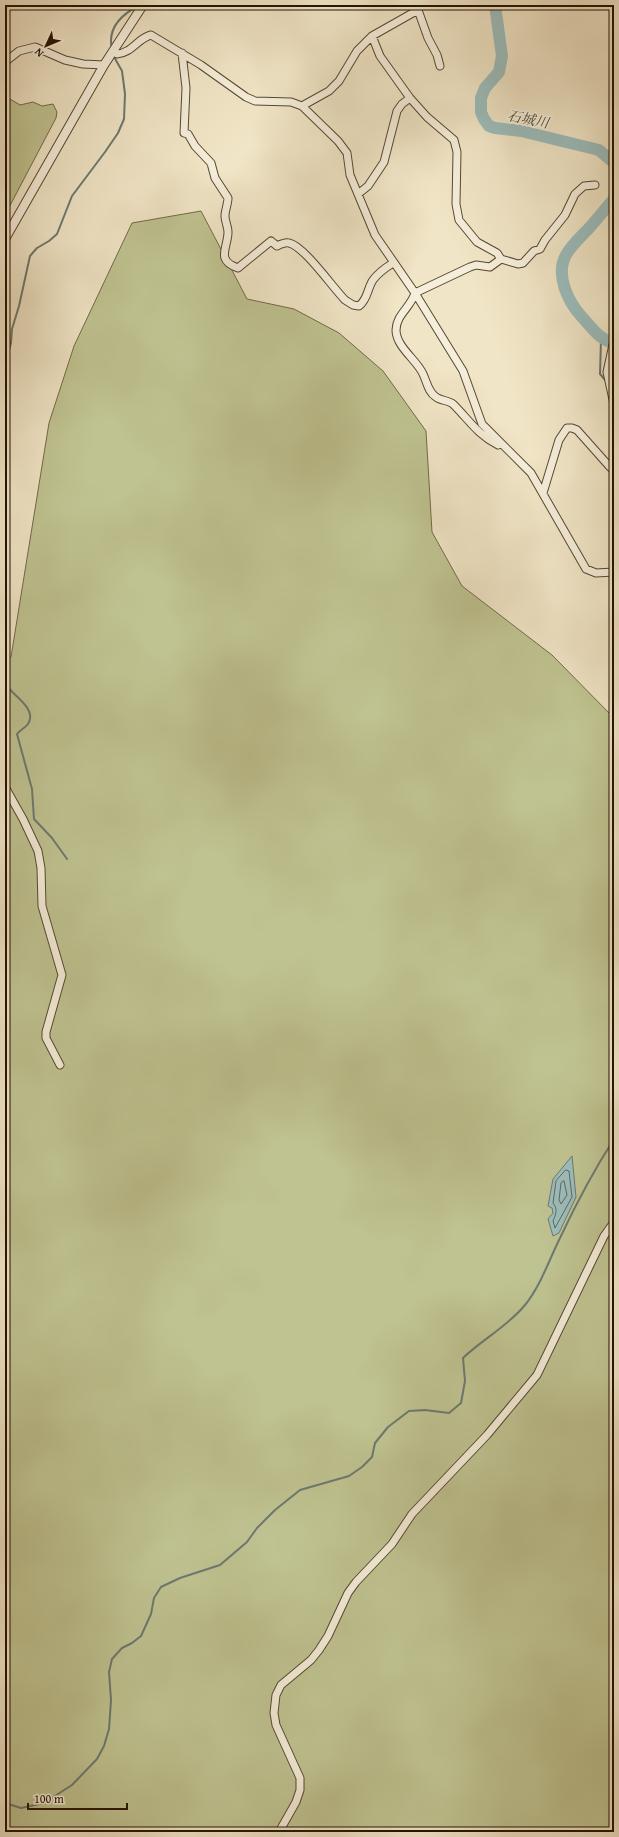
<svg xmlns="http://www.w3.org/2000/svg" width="619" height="1837" font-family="'Gentium Book Plus','Noto Serif JP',serif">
  <rect width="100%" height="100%" fill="#f0e5c6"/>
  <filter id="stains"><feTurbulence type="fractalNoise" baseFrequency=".005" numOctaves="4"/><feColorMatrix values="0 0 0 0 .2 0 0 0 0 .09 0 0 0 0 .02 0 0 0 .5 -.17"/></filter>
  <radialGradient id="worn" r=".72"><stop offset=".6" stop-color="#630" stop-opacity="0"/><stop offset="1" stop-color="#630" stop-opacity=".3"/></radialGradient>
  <!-- green -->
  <path fill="#bfc391" stroke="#716a48" d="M 5,96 L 20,105 L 33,102 L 42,106 L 53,104 L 57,112 L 56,118 L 5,215 Z
    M 201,211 L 247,299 L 294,309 L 339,333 L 383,371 L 426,431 L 432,532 L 462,586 L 552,655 L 614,718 L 614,1832 L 5,1832 L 5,662 L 11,657 L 49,423 L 74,346 L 132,223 Z"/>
  <!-- water -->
  <path fill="#9cbdbc" stroke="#6c7971" d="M 572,1156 L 576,1197 L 559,1233 L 553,1236 L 548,1219 L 553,1213 L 552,1208 L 548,1206 L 553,1179 Z"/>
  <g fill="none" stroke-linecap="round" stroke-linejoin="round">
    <!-- shore -->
    <path stroke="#60685e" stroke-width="1" d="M 566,1170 L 569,1171 L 572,1197 L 555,1228 L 553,1221 C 556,1214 558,1209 553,1203 L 556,1181 Z
      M 564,1181 L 567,1195 L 561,1204 L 559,1200 L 561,1183 Z"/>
    <!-- stream -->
    <path stroke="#6c7971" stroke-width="2" d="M 112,49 C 107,28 121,15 138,6
      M 601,339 L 600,374 L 606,381
      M 5,364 L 11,343 L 12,329 L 19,306 L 30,256 L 37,248 L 49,241 L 57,234 L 72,196 L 105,152 L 118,133 L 124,119 L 125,94 L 122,71 L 113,55
      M 5,404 L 5,405
      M 5,683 C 12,696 38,708 28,724 C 25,728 20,730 17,734 L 32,789 L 34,819 L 52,838 L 67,859
      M 5,1803 L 21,1808 L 44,1803 L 72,1785 L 97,1759 L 104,1746 L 109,1729 L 111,1700 L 109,1672 L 112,1659 L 122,1648 L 132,1643 L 141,1636 L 151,1614 L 154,1598 L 161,1587 L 180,1578 L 220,1565 L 247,1542 L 257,1528 L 275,1510 L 300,1490 L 349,1476 L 362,1467 L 372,1457 L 375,1443 L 388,1427 L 409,1411 L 425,1410 L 449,1413 L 461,1403 L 465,1381 L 463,1358 C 483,1339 508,1326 525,1305 C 541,1285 549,1260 560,1238 C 576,1204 594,1170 614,1139"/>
    <!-- river -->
    <path stroke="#9cbdbc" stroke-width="12" d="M 495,5 L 502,56 L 499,72 L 485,88 L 481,98 L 481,112 L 484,119 L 489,126 L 495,128 L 521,131 L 599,150 L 614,163
      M 614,199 C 606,208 598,218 590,227 C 582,236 572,244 566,255 C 555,275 568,302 582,317 C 593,329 598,338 614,344"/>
    <defs>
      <path id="minor" d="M 418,10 L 428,38 L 437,55 L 440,66
        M 372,36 L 380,56 L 410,98 L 427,117 L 454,140 L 457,152 L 456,204 L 459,220 L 477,242 L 497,253 L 501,259 L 518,264 L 523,263 L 534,251 L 540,249 L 545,240 L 565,215 L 575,194 L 584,186 L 595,185
        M 113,51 L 117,54 C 132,53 138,38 151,35 L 201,65 L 246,97 L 255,101 L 291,102 L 302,106 L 338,141 L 347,153 L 350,175 L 375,235 L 415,293 L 463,371 L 482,424 L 531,473 L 586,569 L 596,573 L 614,572
        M 182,53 L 186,88 L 184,133 L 188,134 L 195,146 L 211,163 L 215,178 L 228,198 C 228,204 225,210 225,216 C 225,221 228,227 228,232 C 228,248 215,260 238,268 L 271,241 L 277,246 C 281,244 285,242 289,243 C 304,246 333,288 345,300 L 353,305 L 359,306 C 368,299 367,289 373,280 C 378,273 385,268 393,263
        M 5,62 L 19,51 L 35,47 L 65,60 L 83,64 L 104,65
        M 302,106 L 329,91 L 339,81 L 357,51 L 372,36 L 418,10 L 420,5
        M 358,194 L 368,186 L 384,162 L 397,111 L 402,104 L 410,98
        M 415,293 C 411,307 396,315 396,330 C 396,347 417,360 423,374 C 427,382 428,392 436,397 C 441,401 448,400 453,404 C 469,420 477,434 498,445
        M 415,293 L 470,267 L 476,265 L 490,267 L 501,259
        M 614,340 L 607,372 L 614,404
        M 543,493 L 559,440 L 567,428 L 572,428 L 577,430 L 609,466 L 611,468 L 614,465
        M 5,787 L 23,819 L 38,851 L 41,868 L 42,906 L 62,975 L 46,1032 L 46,1038 L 60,1065
        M 279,1832 L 296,1802 L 300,1790 L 300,1778 L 276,1725 L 274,1713 L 276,1695 L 281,1685 L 311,1660 L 319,1650 L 328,1636 L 348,1593 L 356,1582 L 392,1544 L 412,1514 L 487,1435 L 537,1375 L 604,1236 L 614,1222"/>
      <path id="tertiary" d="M 5,239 L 104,65 L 143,5"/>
    </defs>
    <!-- minor casing -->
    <use href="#minor" stroke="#564732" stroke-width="9"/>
    <!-- tertiary casing -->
    <use href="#tertiary" stroke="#564732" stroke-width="10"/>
    <!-- minor -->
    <use href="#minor" stroke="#f5eeda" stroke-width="7"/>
    <!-- tertiary -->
    <use href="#tertiary" stroke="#f5eeda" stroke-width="8"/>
  </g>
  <g text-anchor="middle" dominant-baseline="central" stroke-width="3.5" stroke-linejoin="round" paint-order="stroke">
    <!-- water labels -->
    <g font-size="14" font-style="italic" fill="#4d4e42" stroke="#f5eeda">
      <text transform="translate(528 119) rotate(11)">石城川</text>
    </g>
  </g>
  <!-- margin -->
  <rect width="619" height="1837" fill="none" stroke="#f0e5c6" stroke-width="20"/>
  <rect x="6" y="6" width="607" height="1825" fill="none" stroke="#231200" stroke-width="2"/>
  <rect x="10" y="10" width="599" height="1817" fill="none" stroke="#231200"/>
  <!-- north arrow -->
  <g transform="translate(46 46) rotate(226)" stroke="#f5eeda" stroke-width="3" paint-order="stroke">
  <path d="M0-3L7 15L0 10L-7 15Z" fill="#231200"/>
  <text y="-6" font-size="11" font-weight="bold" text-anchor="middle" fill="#231200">N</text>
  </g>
  <!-- scale -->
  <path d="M28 1803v6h99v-6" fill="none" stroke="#231200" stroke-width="2"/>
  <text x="34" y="1803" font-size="12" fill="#231200" stroke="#f5eeda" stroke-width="3" paint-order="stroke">100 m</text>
  <rect width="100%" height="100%" filter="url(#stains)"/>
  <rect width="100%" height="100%" fill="url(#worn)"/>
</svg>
